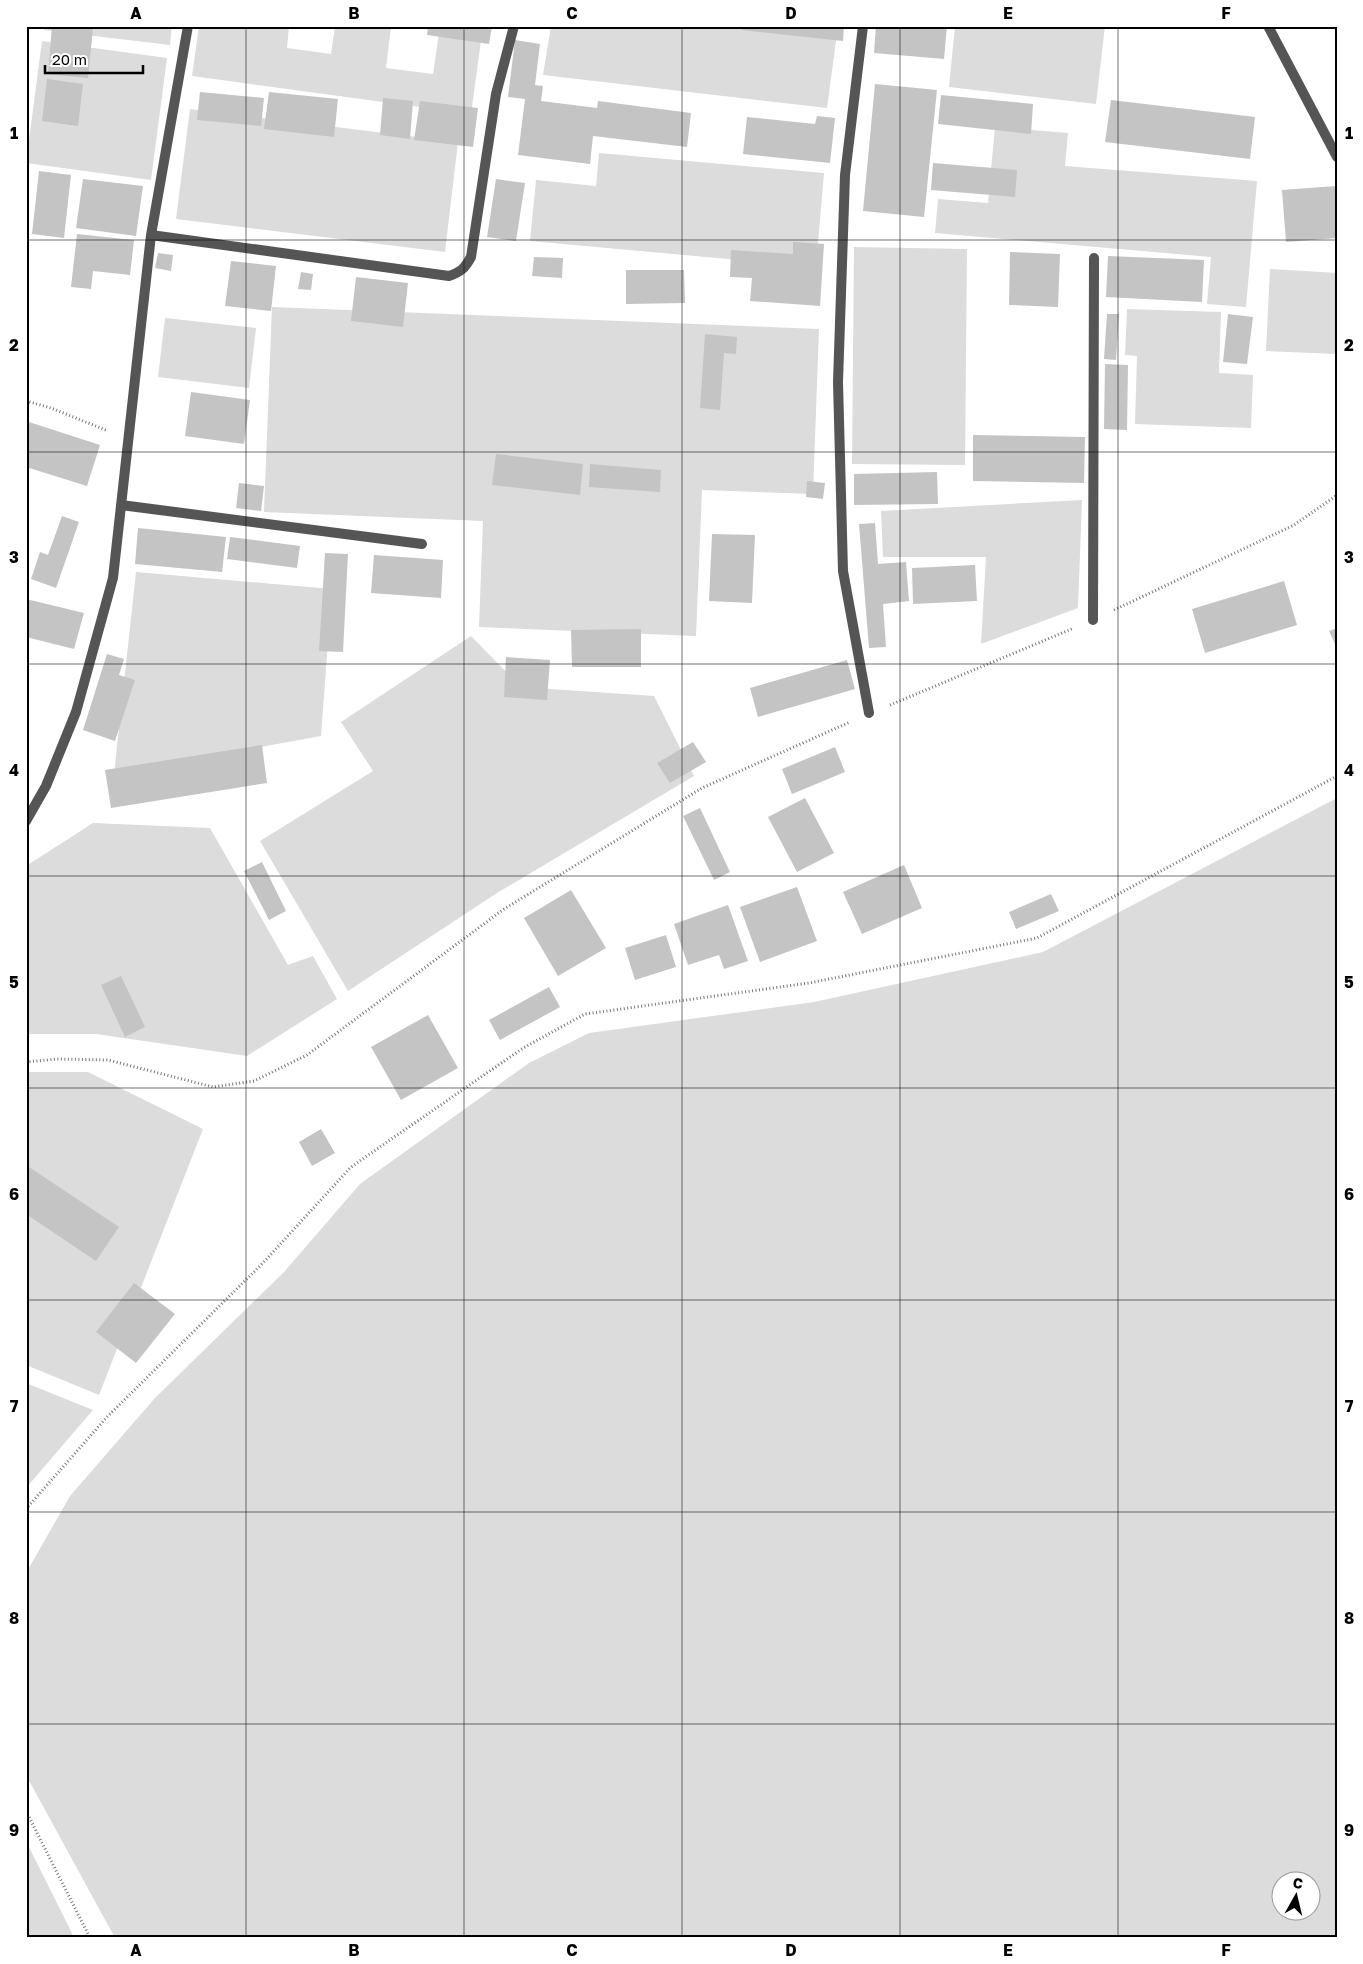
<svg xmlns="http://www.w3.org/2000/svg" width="1363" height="1964" font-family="'Golos Text',sans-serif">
  <rect width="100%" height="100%" fill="#fff"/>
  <!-- green -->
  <path fill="#dcdcdc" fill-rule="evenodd" d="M 44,26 L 172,26 L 170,45 L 44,30 Z
    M 199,26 L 289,26 L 287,48 L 331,54 L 335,26 L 391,26 L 386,68 L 433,74 L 440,26 L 483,26 L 471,114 L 192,76 Z
    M 551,26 L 838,26 L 827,108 L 543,75 Z
    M 955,26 L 1105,26 L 1096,104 L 949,87 Z
    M 42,41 L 167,58 L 151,180 L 26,163 Z
    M 190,109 L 458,142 L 445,252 L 176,219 Z
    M 995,127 L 1068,133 L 1065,166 L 1257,181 L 1246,307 L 1207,304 L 1211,257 L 935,233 L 938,199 L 988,203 Z
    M 599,153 L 824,173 L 816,267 L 530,241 L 536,180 L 596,186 Z
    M 854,247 L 967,249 L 965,465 L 852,464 Z
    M 1270,269 L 1337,273 L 1337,354 L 1266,351 Z
    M 272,307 L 819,329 L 813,494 L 702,490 L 696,636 L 479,627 L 483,521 L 264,512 Z
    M 1127,309 L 1221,312 L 1219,373 L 1253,375 L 1251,428 L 1135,424 L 1137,356 L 1125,355 Z
    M 165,318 L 256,328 L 249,388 L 158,377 Z
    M 1082,500 L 1078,608 L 981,644 L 986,557 L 883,557 L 881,511 Z
    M 136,572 L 332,589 L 321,736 L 114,774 Z
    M 471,636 L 521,687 L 654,696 L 694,776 L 497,893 L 348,991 L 260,841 L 373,771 L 341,722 Z
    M 1337,798 L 1337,1938 L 115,1938 L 26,1775 L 26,1573 L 70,1496 L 155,1398 L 284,1272 L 360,1184 L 529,1063 L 589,1033 L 814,1002 L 1043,952 ZM 1280,1882 L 1310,1882 L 1310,1912 L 1280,1912 Z
    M 93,823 L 210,828 L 288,965 L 313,956 L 337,999 L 247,1056 L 96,1034 L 26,1034 L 26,866 Z
    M 26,1072 L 88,1072 L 203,1129 L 99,1395 L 26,1365 Z
    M 26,1383 L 93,1410 L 26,1488 Z
    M 26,1841 L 69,1927 L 74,1938 L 26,1938 Z"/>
  <!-- building -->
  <path fill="#c4c4c4" d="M 52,26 L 93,28 L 88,78 L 48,74 Z
    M 428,26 L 492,26 L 489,44 L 427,35 Z
    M 743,26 L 844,26 L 843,41 L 742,30 Z
    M 876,26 L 947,26 L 944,59 L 874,53 Z
    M 515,40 L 540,44 L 535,85 L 543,86 L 541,101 L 597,108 L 598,101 L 691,113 L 687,147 L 593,136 L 590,164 L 518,155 L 525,99 L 508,97 Z
    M 47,79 L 83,84 L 78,126 L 42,121 Z
    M 875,84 L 937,90 L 924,217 L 863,211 Z
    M 200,92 L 264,98 L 261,126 L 197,120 Z
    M 269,92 L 338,99 L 334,137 L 264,129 Z
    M 941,95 L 1033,104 L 1031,134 L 938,124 Z
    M 383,98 L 413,101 L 410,139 L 380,135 Z
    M 1111,100 L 1255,117 L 1250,159 L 1105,142 Z
    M 420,101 L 478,108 L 473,147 L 414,140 Z
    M 817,116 L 835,118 L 830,163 L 743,154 L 747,117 L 815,124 Z
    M 933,163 L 1017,170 L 1015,197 L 931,190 Z
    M 39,171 L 71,175 L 64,238 L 32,234 Z
    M 83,179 L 143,186 L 136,236 L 76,228 Z
    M 496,179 L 525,183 L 516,241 L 487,237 Z
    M 1336,186 L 1337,238 L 1286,242 L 1282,190 Z
    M 77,234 L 134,240 L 130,275 L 93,271 L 91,289 L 71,287 Z
    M 793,242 L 824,244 L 820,306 L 750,301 L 752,278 L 730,277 L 731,250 L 793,254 Z
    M 1010,252 L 1060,254 L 1058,307 L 1009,305 Z
    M 158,253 L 173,255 L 171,271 L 155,268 Z
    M 1108,256 L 1204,260 L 1202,302 L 1106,297 Z
    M 534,257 L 563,258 L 562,278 L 532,276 Z
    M 231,261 L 276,266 L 271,311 L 225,306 Z
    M 626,270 L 684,270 L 685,303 L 626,304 Z
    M 301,272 L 313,274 L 311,290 L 298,289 Z
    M 356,277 L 408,283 L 403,327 L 351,321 Z
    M 1107,314 L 1119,314 L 1116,360 L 1104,359 Z
    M 1228,314 L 1253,317 L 1247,364 L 1223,362 Z
    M 705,334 L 737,337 L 736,354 L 724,353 L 720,410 L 700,408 Z
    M 1105,364 L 1128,365 L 1127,430 L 1104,429 Z
    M 191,392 L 250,400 L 244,444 L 185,436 Z
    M 26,421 L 100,445 L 87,486 L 26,467 Z
    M 973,435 L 1085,437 L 1084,483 L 973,481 Z
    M 496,454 L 583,464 L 580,495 L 492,485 Z
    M 590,464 L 661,470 L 660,492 L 589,487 Z
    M 937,472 L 938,504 L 854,505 L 854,474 Z
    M 807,481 L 825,483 L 823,499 L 806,497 Z
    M 239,483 L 264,486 L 261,511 L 236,508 Z
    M 62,516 L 79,522 L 56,588 L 31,579 L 40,552 L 48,555 Z
    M 875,523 L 878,564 L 906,562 L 909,601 L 883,604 L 886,647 L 869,648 L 859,524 Z
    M 138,528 L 226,537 L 222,572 L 135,564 Z
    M 712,534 L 755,535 L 752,603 L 709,601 Z
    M 230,537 L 300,546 L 297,568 L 227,559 Z
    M 325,553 L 348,554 L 343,652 L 319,651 Z
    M 374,555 L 443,560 L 441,598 L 371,593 Z
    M 975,565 L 977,601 L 913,604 L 912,568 Z
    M 1284,581 L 1297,625 L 1205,653 L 1192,609 Z
    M 26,599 L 84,613 L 74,649 L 26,637 Z
    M 1337,628 L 1337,648 L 1329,631 Z
    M 641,629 L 641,667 L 572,667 L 571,630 Z
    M 107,654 L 124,659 L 119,675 L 135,680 L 115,741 L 83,730 Z
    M 506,657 L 550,660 L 547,700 L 504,697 Z
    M 847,660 L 855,689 L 758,717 L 750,688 Z
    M 693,742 L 706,762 L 670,783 L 657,763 Z
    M 262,745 L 267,783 L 111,808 L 105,770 Z
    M 835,747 L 845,772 L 792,794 L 782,769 Z
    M 805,798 L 834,853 L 797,872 L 768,817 Z
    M 700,808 L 730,872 L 714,880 L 683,816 Z
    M 262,862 L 286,911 L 269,920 L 244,871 Z
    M 904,865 L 922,908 L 862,934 L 843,892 Z
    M 797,887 L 817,941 L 760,962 L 740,907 Z
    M 571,890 L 606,948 L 558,976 L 524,918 Z
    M 1051,894 L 1059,911 L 1016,929 L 1009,912 Z
    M 728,905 L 748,961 L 724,969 L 719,955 L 688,965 L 674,924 Z
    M 666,935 L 676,967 L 635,980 L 625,948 Z
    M 121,976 L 145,1027 L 125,1037 L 101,985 Z
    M 549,987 L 560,1007 L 500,1040 L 489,1020 Z
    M 428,1015 L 458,1068 L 401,1100 L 371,1047 Z
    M 321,1129 L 335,1153 L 312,1166 L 299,1142 Z
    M 26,1165 L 119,1227 L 96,1261 L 26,1214 Z
    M 134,1283 L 175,1314 L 136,1363 L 96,1332 Z"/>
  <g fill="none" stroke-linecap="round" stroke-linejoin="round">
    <!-- path -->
    <path stroke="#777" stroke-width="3" stroke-dasharray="1 2.5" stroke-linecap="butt" d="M 26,401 L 51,408 L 108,431
      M 1114,610 L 1294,525 L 1337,495
      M 890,705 L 1074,628
      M 26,1062 L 57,1059 L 108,1060 L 213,1087 L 254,1081 L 307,1055 L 504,909 L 702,788 L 850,722
      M 26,1509 L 107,1417 L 263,1263 L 351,1167 L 523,1048 L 585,1014 L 809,983 L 1037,938 L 1337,776
      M 26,1811 L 90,1938"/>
    <!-- service -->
    <path stroke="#555" stroke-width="10" d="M 863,26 L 845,175 L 838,382 L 843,571 L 869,713
      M 1268,26 L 1337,157
      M 151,235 L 188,26
      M 121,505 L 422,544
      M 1093,620 L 1094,258
      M 26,821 L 46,786 L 76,712 L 113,578 L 151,235 L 449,276 C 461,272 465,268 471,257 L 496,94 L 514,26"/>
  </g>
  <!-- grid -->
  <path fill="none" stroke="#000" stroke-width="1" stroke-opacity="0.55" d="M 246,26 L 246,1938M 464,26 L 464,1938M 682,26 L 682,1938M 900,26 L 900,1938M 1118,26 L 1118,1938M 26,240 L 1337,240M 26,452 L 1337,452M 26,664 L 1337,664M 26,876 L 1337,876M 26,1088 L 1337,1088M 26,1300 L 1337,1300M 26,1512 L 1337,1512M 26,1724 L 1337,1724"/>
  <!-- border -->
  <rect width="1363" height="1964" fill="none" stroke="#ffffff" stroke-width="55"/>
  <!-- north arrow -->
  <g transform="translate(1296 1896) rotate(8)"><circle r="24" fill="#ffffff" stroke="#999999"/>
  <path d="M0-4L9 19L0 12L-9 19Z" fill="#000000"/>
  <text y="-8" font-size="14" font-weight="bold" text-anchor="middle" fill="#000000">С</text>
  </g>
  <!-- scale -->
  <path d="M45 65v8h98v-8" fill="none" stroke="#000000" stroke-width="2.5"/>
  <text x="52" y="65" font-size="15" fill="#000000" stroke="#ffffff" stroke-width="4" paint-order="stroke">20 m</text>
  <rect x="28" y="28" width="1308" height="1908" fill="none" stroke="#000" stroke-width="2"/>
  <g font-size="16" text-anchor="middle" font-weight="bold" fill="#000">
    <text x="136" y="19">A</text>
    <text x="354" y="19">B</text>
    <text x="572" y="19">C</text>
    <text x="791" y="19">D</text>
    <text x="1008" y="19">E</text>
    <text x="1226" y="19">F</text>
    <text x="14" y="139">1</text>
    <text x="1349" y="139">1</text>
    <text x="14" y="351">2</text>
    <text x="1349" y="351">2</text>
    <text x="14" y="563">3</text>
    <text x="1349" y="563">3</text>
    <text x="14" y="776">4</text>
    <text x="1349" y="776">4</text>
    <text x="14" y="988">5</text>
    <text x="1349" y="988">5</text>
    <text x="14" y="1200">6</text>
    <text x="1349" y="1200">6</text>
    <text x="14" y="1412">7</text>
    <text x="1349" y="1412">7</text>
    <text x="14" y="1624">8</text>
    <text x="1349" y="1624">8</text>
    <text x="14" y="1836">9</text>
    <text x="1349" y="1836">9</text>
    <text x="136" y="1956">A</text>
    <text x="354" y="1956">B</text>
    <text x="572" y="1956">C</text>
    <text x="791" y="1956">D</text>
    <text x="1008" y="1956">E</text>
    <text x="1226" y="1956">F</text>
  </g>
</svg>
